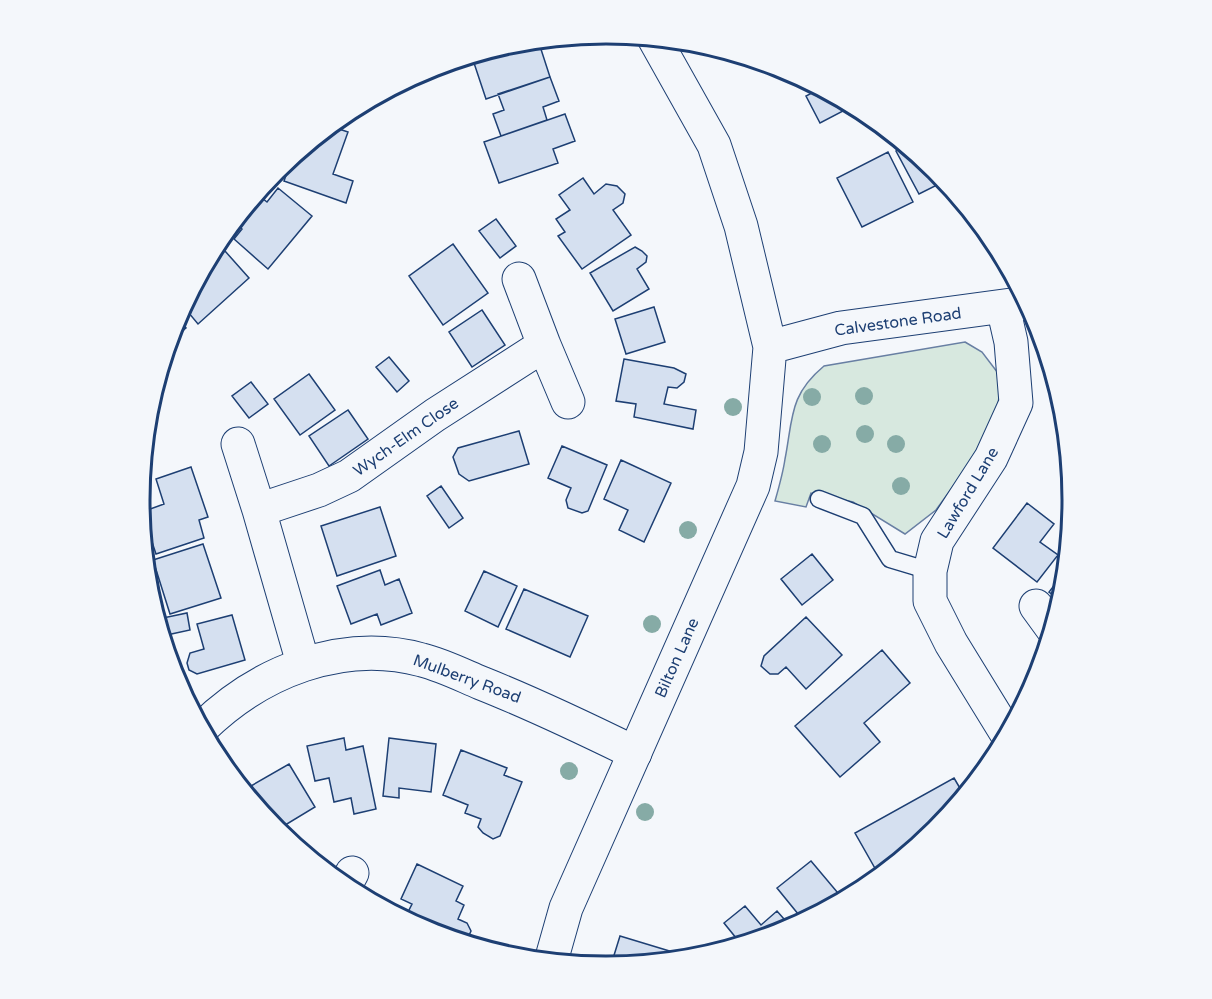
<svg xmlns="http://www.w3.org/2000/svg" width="1212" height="999" font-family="'Varela Round',sans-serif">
  <rect width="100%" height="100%" fill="#f4f7fb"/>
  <!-- green -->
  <path fill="#d7e8df" stroke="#687fa3" stroke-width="1.5" d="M 965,342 L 982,352 L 1001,377 L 997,415 L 965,470 L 936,510 L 905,534 L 853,502 L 811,493 L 806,507 L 775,501 C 779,487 783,473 785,459 C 793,418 789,395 824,366 Z"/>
  <!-- building -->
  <path fill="#d5e0f0" stroke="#1d3f73" stroke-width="1.5" d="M 538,40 L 550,77 L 486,99 L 472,57 L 517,42 Z
    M 550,77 L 559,101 L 543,107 L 547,120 L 501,136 L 493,114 L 504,110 L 498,94 Z
    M 821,88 L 839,98 L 845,110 L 820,123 L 806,96 Z
    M 565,114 L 575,141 L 553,149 L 558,163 L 499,183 L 484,142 Z
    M 330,126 L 348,132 L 333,174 L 353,181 L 346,203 L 284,181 L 289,167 L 283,164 Z
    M 906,145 L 936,170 L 945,181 L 919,194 L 896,151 Z
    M 888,152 L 913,202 L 862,227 L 837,178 Z
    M 583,178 L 594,194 L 606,184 L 617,186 L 625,194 L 623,203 L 613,210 L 631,235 L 582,269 L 558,236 L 565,232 L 556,219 L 570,210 L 559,195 Z
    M 278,188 L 312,216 L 268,269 L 234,239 L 242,229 L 234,221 L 257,194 L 267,202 Z
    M 496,219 L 516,246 L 500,258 L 479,231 Z
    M 217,242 L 249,278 L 198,324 L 183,306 Z
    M 453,244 L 488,293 L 443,325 L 409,276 Z
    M 635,247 L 642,251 L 647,256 L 646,262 L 637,269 L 649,289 L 613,311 L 590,273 Z
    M 654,307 L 665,342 L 626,354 L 615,319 Z
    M 482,310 L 505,345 L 472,367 L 449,332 Z
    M 177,317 L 186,328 L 168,343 L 175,321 Z
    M 389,357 L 409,381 L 397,392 L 376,367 Z
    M 624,359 L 674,368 L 686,374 L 684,382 L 677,388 L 668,387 L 664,404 L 696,410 L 693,429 L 634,417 L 636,404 L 616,401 Z
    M 309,374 L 335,410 L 300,435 L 274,399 Z
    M 251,382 L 268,404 L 249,418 L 232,396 Z
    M 348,410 L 368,439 L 329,466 L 309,436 Z
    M 1065,418 L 1067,440 L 1061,439 Z
    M 519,431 L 529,464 L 469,481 L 459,474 L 453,457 L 458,448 Z
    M 562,446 L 607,465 L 588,511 L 582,513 L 568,508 L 566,500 L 571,488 L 548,478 Z
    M 621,460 L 671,483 L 644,542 L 619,530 L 628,510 L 604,499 Z
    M 191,467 L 208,517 L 199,520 L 204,538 L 156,554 L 142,512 L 164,504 L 156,479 Z
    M 441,486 L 463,518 L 449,528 L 427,496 Z
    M 1027,503 L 1054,524 L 1040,542 L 1058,555 L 1037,582 L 993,548 Z
    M 380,507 L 396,556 L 337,576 L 321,526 Z
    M 203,544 L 221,598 L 170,614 L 153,560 Z
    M 812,554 L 833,580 L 802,605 L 781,579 Z
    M 380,570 L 385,585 L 399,579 L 412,613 L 381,625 L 377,614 L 351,624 L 337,586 Z
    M 1066,570 L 1063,591 L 1061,601 L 1049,592 Z
    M 484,571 L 517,586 L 498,627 L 465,611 Z
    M 524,589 L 588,616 L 570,657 L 506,629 Z
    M 187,613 L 190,630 L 162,636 L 158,619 Z
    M 232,615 L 245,660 L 197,674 L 189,670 L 187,663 L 190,653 L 204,649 L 197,624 Z
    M 806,617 L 842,655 L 806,689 L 786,667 L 778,674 L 770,674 L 761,666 L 764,656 Z
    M 882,650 L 910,683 L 864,723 L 880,742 L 840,777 L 795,726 Z
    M 344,738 L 346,750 L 363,746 L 376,809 L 354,814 L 351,798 L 334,802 L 329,778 L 315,781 L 307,746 Z
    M 389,738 L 436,744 L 431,792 L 399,788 L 399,798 L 383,796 Z
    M 461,750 L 507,768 L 504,775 L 522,782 L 500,836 L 493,839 L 483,833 L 478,827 L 481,819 L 465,813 L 468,805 L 443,795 Z
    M 289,764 L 315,807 L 277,830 L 244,790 Z
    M 954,778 L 964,795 L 936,830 L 911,850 L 876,870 L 855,833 Z
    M 811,861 L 843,899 L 803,920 L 777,888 Z
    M 417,864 L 463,886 L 456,901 L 464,905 L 458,919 L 467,923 L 471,931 L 466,942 L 427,930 L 405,918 L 412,904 L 401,899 Z
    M 745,906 L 761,925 L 777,911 L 791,927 L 741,944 L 724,923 Z
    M 620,936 L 686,956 L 685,958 L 611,965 Z"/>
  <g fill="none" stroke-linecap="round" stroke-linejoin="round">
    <defs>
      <path id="service" d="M 819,499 L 863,516 L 890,559 L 930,571"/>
      <path id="minor" d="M 519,279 L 544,345 L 568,402
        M 1003,307 L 1011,342 L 1016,403 L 991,458 L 937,541 L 930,571 L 930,601 L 951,643 L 1007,734
        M 238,444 L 259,510 L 303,663
        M 259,510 L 319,490 L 349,476 L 435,415 L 544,345
        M 1036,606 L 1052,628
        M 202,728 C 259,672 342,638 422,660 C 442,665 462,675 481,683 C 534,704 584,728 635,753
        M 345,886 L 352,873"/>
      <path id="tertiary" d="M 770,347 L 841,328 L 1027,303
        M 551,961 L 566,908 L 753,486 L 761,452 L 770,347 L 741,226 L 714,145 L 654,38"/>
    </defs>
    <!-- service casing -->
    <use href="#service" stroke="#1d3f73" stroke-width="19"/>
    <!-- minor casing -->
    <use href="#minor" stroke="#1d3f73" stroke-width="35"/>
    <!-- tertiary casing -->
    <use href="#tertiary" stroke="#1d3f73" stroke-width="35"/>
    <!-- service -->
    <use href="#service" stroke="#f4f7fb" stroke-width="16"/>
    <!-- minor -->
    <use href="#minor" stroke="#f4f7fb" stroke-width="33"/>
    <!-- tertiary -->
    <use href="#tertiary" stroke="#f4f7fb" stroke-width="33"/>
  </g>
  <!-- trees -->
  <g fill="#86aba6">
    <circle cx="864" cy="396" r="9"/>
    <circle cx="812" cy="397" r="9"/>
    <circle cx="733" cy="407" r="9"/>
    <circle cx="865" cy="434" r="9"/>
    <circle cx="822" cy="444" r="9"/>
    <circle cx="896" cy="444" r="9"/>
    <circle cx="901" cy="486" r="9"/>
    <circle cx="688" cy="530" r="9"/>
    <circle cx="652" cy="624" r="9"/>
    <circle cx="569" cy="771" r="9"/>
    <circle cx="645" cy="812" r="9"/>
  </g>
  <g text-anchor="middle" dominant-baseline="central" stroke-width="4.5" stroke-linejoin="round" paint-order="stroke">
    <!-- street labels -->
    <g font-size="16" fill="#1d3f73" stroke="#f4f7fb">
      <text transform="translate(898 322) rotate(-8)">Calvestone Road</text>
      <text transform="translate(406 437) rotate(-35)">Wych-Elm Close</text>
      <text transform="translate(968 493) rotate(-59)">Lawford Lane</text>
      <text transform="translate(677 658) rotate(-66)">Bilton Lane</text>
      <text transform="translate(467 679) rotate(20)">Mulberry Road</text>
    </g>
  </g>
  <!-- crop -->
  <path d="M0 0H1212V999H0ZM150 500a456 456 0 1 1 912 0a456 456 0 1 1-912 0Z" fill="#f4f7fb" fill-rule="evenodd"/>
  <path fill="none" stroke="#1d3f73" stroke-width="3" d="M150 500a456 456 0 1 1 912 0a456 456 0 1 1-912 0Z"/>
</svg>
